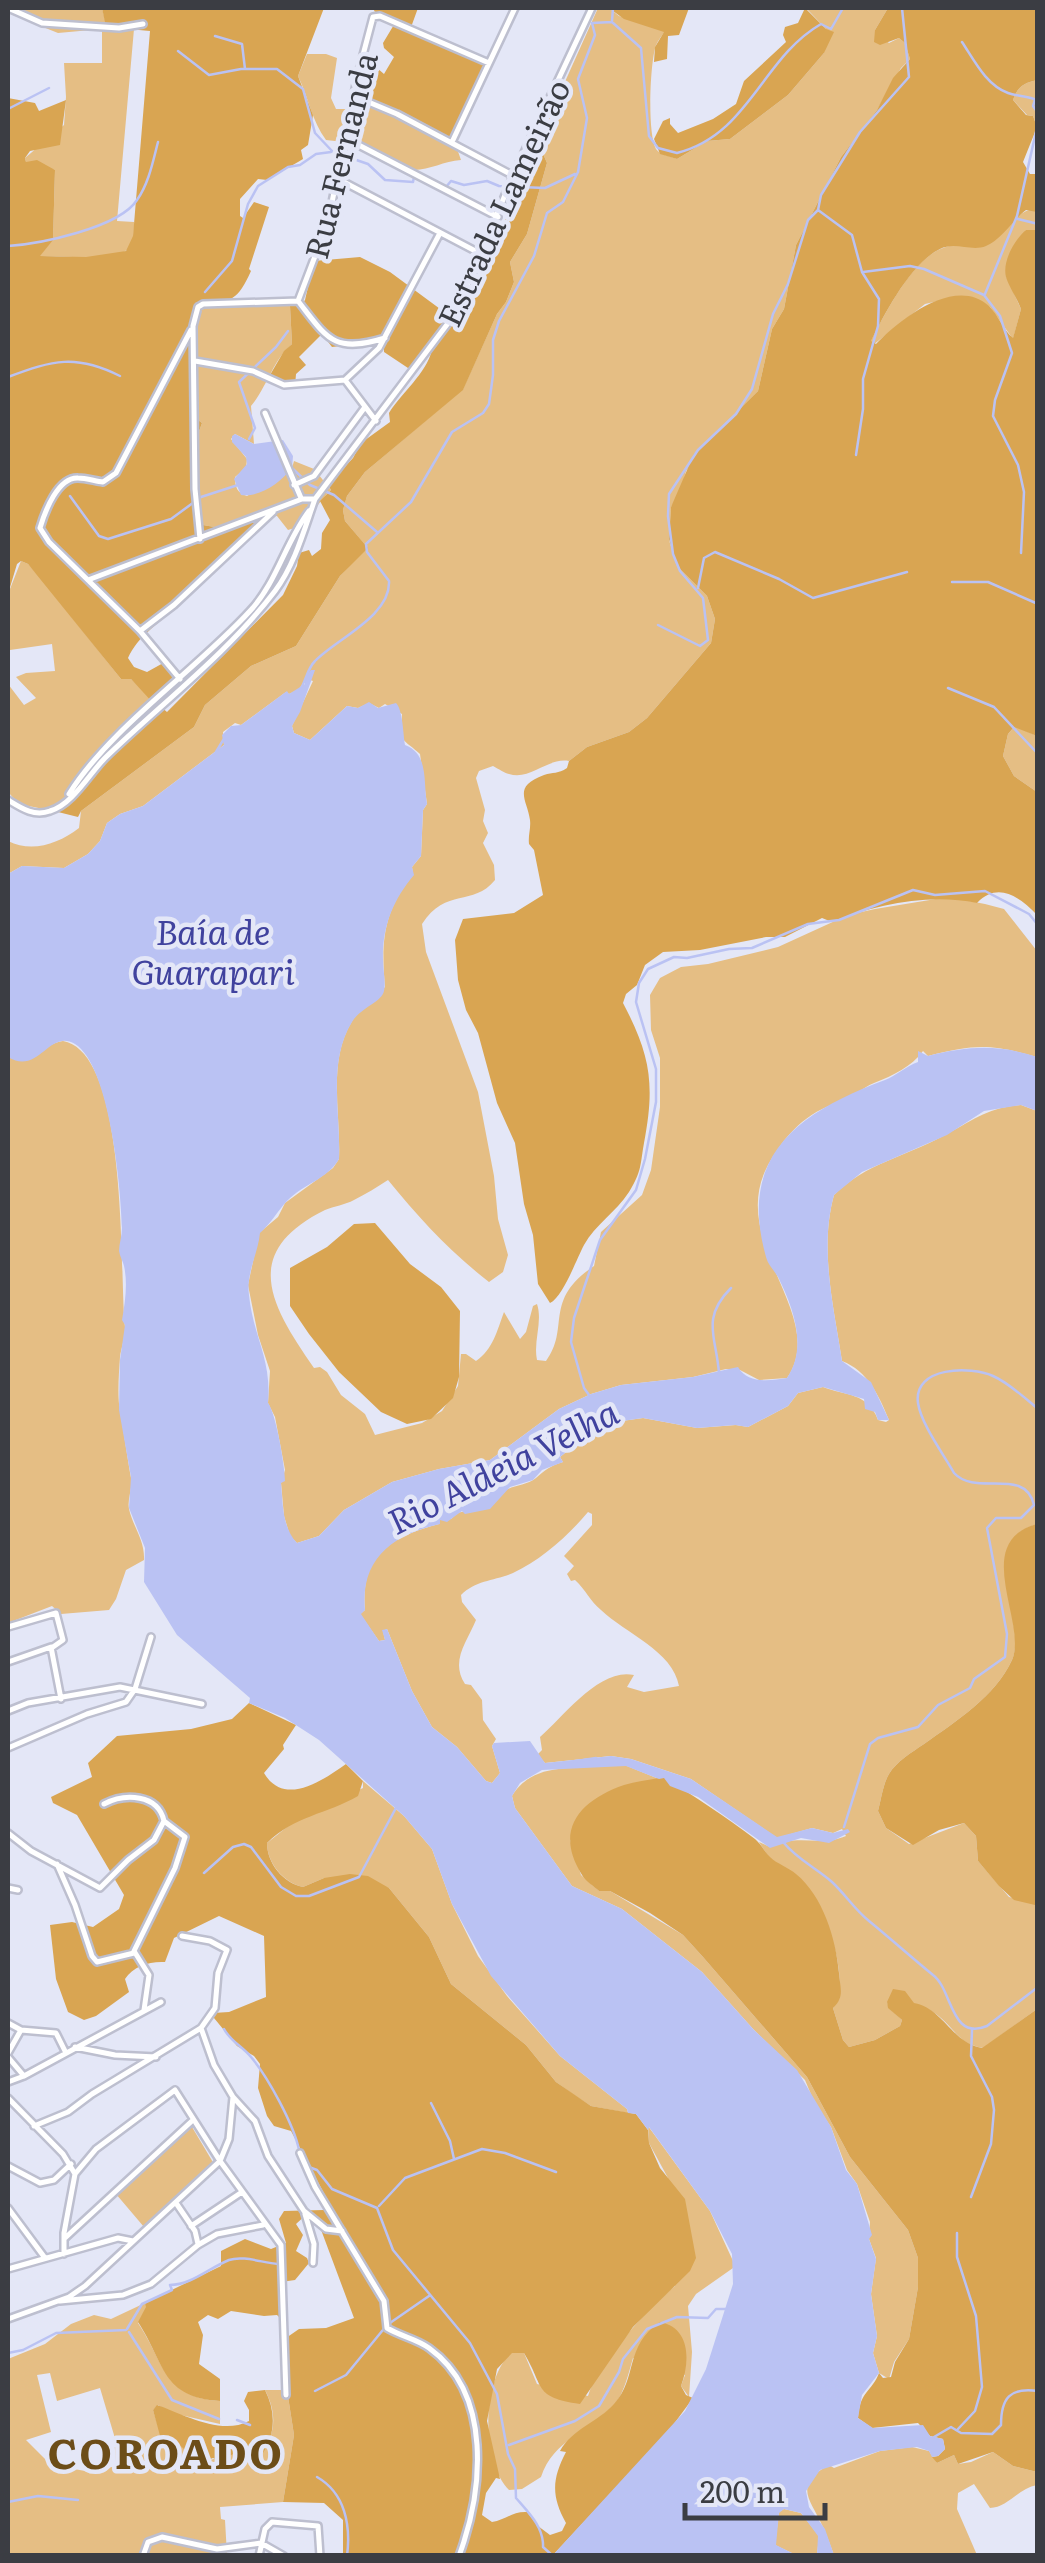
<svg xmlns="http://www.w3.org/2000/svg" width="1045" height="2563" font-family="Literata,serif">
  <rect width="100%" height="100%" fill="#e4e7f7"/>
  <!-- green -->
  <path fill="#e5be84" fill-rule="evenodd" d="M 8,8 L 102,8 L 107,27 L 134,29 L 117,221 L 134,222 C 134,230 134,241 130,247 C 119,263 57,255 39,256 L 53,239 L 55,170 L 26,162 L 25,158 L 64,125 L 66,97 L 64,63 L 102,63 L 102,29 L 58,33 L 8,13 Z
    M 598,8 L 609,8 L 619,16 L 665,31 C 662,36 658,40 656,45 C 650,62 647,133 656,149 C 660,155 670,156 677,159 L 707,141 L 730,139 L 788,95 L 824,53 L 826,29 L 806,8 L 888,8 L 875,30 L 889,43 L 899,38 L 905,43 L 910,59 L 901,68 L 877,110 L 841,157 L 796,245 L 784,309 L 772,329 L 758,391 L 711,437 L 686,471 L 681,490 L 671,507 L 669,540 L 677,566 L 707,596 L 715,619 L 711,643 L 647,718 L 629,732 L 587,747 L 569,761 C 548,757 530,781 509,774 C 504,773 499,769 493,766 L 479,771 L 476,778 L 485,810 L 483,821 L 488,833 L 483,843 L 494,865 L 495,880 C 473,907 446,887 422,924 L 426,952 L 478,1092 L 494,1176 L 498,1219 L 508,1255 L 503,1272 L 489,1282 C 449,1251 419,1218 388,1180 C 377,1187 366,1194 354,1200 C 345,1205 334,1206 325,1210 C 238,1253 272,1307 314,1368 L 320,1367 L 327,1372 L 341,1395 L 365,1414 L 375,1435 L 422,1423 L 442,1411 L 458,1386 L 461,1354 L 466,1354 L 476,1361 C 493,1349 497,1331 504,1312 L 520,1339 L 526,1332 L 533,1306 L 537,1304 C 543,1322 533,1341 537,1360 L 546,1361 C 571,1327 542,1301 594,1266 L 601,1232 L 642,1195 L 651,1170 L 660,1107 L 660,1058 L 651,1030 L 650,995 L 660,978 L 681,967 L 708,964 L 778,947 L 848,915 L 875,909 L 948,897 L 985,904 L 1004,909 L 1037,951 L 1037,1057 C 991,1044 976,1044 928,1056 L 923,1051 C 911,1067 894,1075 874,1083 C 862,1088 852,1098 840,1102 C 806,1112 785,1135 768,1165 C 726,1243 830,1316 787,1378 L 759,1380 L 740,1370 L 726,1369 L 693,1377 L 621,1385 L 591,1394 L 559,1409 L 490,1460 L 439,1469 L 392,1482 L 344,1510 L 319,1536 L 297,1543 L 290,1536 L 284,1516 L 281,1483 L 285,1470 L 275,1417 L 268,1403 L 270,1371 L 258,1335 L 248,1285 L 259,1233 L 278,1217 L 285,1203 L 333,1168 L 339,1159 C 341,1113 327,1062 352,1021 C 360,1008 374,999 385,987 C 381,942 383,911 413,875 L 412,867 L 421,856 L 423,810 L 427,804 L 420,754 C 400,736 401,745 402,714 L 385,704 L 379,708 L 369,703 L 358,708 L 347,706 L 310,740 L 294,733 L 292,726 L 313,681 L 307,679 L 298,690 L 289,694 L 286,692 L 241,725 L 235,723 L 223,732 L 224,745 L 143,806 L 120,814 L 107,823 L 100,841 L 88,854 L 64,868 L 22,866 L 8,874 L 8,841 C 32,853 58,844 79,828 L 81,811 L 194,727 L 205,705 L 251,666 L 296,646 L 340,576 L 367,547 L 345,521 L 343,510 L 347,496 L 365,472 L 463,389 L 497,314 L 506,302 L 514,282 L 510,262 L 527,234 L 547,163 L 538,142 Z
    M 307,54 L 326,54 L 337,58 L 331,98 L 336,109 L 347,109 L 351,93 L 455,143 L 461,160 C 444,161 430,170 414,170 L 347,136 L 344,142 L 326,140 C 312,121 309,99 298,76 Z
    M 1037,80 L 1037,127 L 1033,116 L 1027,115 L 1013,100 C 1018,86 1024,83 1037,80 Z
    M 1034,209 L 1037,212 L 1037,230 L 1026,230 L 1006,276 L 1021,309 L 1013,339 L 990,307 L 981,301 L 956,297 L 925,304 L 873,345 L 870,342 C 885,314 912,259 943,248 C 964,240 971,251 996,237 C 1010,229 1016,211 1034,209 Z
    M 233,299 L 290,306 L 292,344 C 273,360 267,387 251,406 L 254,444 L 235,434 L 231,439 L 247,459 L 246,468 L 235,477 C 235,487 237,493 247,496 L 292,468 L 294,461 L 314,469 L 331,490 C 315,504 310,525 288,530 L 277,516 L 251,517 L 220,528 L 203,525 L 200,521 L 197,437 L 202,423 L 194,417 L 187,335 L 196,302 L 225,302 Z
    M 21,561 L 28,564 L 39,576 L 121,679 L 131,679 L 160,706 L 77,786 L 58,812 L 19,804 L 8,792 L 8,684 L 24,705 L 36,698 L 16,677 L 26,673 L 55,671 L 52,644 L 10,650 L 8,594 Z
    M 1015,726 L 1037,736 L 1037,792 L 1014,776 L 1003,756 L 1008,734 Z
    M 63,1041 C 130,1053 119,1278 125,1327 C 126,1336 121,1348 120,1357 C 119,1373 117,1396 120,1411 C 124,1432 127,1456 131,1478 C 133,1488 127,1499 129,1509 C 133,1527 145,1540 144,1560 L 126,1570 L 116,1599 L 109,1610 L 61,1614 L 52,1606 L 8,1623 L 8,1057 C 42,1067 37,1045 63,1041 Z
    M 1021,1105 L 1037,1111 L 1038,1524 C 971,1542 1029,1622 1012,1660 C 995,1697 956,1721 924,1744 C 912,1752 896,1762 889,1774 C 883,1784 881,1800 878,1811 L 886,1828 L 909,1844 L 964,1823 L 976,1836 L 978,1861 L 1009,1897 L 1037,1904 L 1037,2009 L 983,2048 C 958,2044 954,2027 936,2014 C 921,2003 904,2003 887,2002 L 889,2008 L 902,2020 L 900,2026 L 875,2040 L 849,2047 L 843,2040 L 833,2008 C 840,1993 840,1987 839,1971 C 833,1906 789,1891 759,1842 L 770,1847 C 796,1833 821,1847 846,1836 L 842,1829 L 833,1833 L 812,1828 L 777,1838 L 691,1779 L 631,1759 L 611,1756 L 545,1763 L 537,1755 L 542,1750 L 540,1737 C 563,1717 600,1667 634,1675 L 627,1687 L 644,1692 L 679,1686 C 673,1651 625,1633 601,1610 C 590,1601 586,1590 575,1580 L 571,1581 L 567,1574 L 574,1566 L 564,1556 L 592,1525 L 592,1514 L 588,1512 C 568,1536 541,1560 513,1573 C 494,1581 476,1580 461,1595 L 462,1602 L 476,1620 C 467,1642 450,1661 465,1684 L 471,1685 L 482,1700 L 483,1720 L 496,1739 L 492,1746 L 500,1773 L 492,1783 L 486,1781 L 457,1747 L 432,1727 L 412,1691 L 387,1629 L 383,1631 L 385,1640 L 379,1641 L 360,1614 L 365,1610 C 360,1554 391,1537 439,1524 L 439,1520 L 451,1519 L 457,1513 C 482,1508 485,1504 506,1490 C 515,1485 527,1485 536,1478 C 545,1470 550,1466 563,1462 L 560,1457 L 601,1424 L 643,1418 L 697,1428 L 736,1425 L 748,1427 L 788,1406 L 798,1393 L 823,1387 C 845,1396 868,1392 878,1420 L 886,1422 L 889,1420 C 879,1396 868,1371 842,1361 C 834,1308 819,1249 834,1195 C 866,1163 905,1157 943,1136 C 973,1121 985,1108 1021,1105 Z
    M 605,1766 L 627,1766 L 659,1779 L 650,1781 L 570,1840 L 581,1875 L 599,1891 L 610,1891 L 683,1935 L 703,1957 L 807,2077 L 850,2157 L 908,2230 L 918,2258 L 918,2287 L 909,2339 L 894,2362 L 889,2379 L 879,2373 L 873,2353 L 877,2336 L 871,2294 L 876,2258 L 869,2239 L 870,2222 L 857,2184 L 847,2170 L 831,2127 L 815,2104 L 805,2080 L 754,2030 L 702,1972 L 622,1909 L 572,1886 L 515,1808 L 512,1796 C 532,1763 570,1769 605,1766 Z
    M 363,1781 L 404,1816 L 432,1849 L 452,1904 L 478,1956 L 507,1996 L 560,2056 L 627,2109 L 628,2113 L 591,2106 L 574,2095 L 556,2082 L 526,2045 L 451,1984 L 429,1937 L 389,1888 L 324,1878 L 303,1887 C 284,1883 267,1863 267,1843 L 297,1819 L 363,1788 Z
    M 648,2126 L 710,2211 L 733,2261 L 733,2268 L 696,2294 L 688,2306 L 692,2352 L 689,2397 L 681,2386 L 685,2375 L 633,2358 C 629,2372 624,2393 615,2404 C 590,2431 553,2440 541,2477 L 522,2489 L 509,2490 C 481,2462 481,2379 512,2352 L 524,2353 L 537,2384 L 588,2396 C 598,2363 648,2308 675,2286 L 668,2178 L 649,2143 Z
    M 192,2127 L 214,2164 L 144,2227 L 116,2194 Z
    M 145,2303 L 147,2307 L 138,2323 C 165,2363 163,2397 220,2401 L 220,2424 L 172,2413 L 158,2405 L 153,2410 L 163,2442 L 170,2440 L 182,2445 L 200,2463 L 234,2453 L 258,2455 C 277,2436 277,2413 265,2390 L 287,2390 L 294,2435 L 283,2502 L 220,2507 L 221,2519 L 225,2520 L 227,2555 L 8,2556 L 8,2359 L 45,2344 L 71,2324 L 94,2315 L 111,2319 ZM 50,2373 L 57,2401 L 100,2388 L 114,2435 L 116,2466 L 91,2472 L 51,2465 L 26,2440 L 51,2432 L 37,2375 Z
    M 912,2447 L 929,2451 L 937,2463 L 954,2455 L 958,2464 L 971,2462 L 993,2452 L 1013,2466 L 1037,2472 L 1037,2485 C 1019,2488 1007,2508 990,2508 L 974,2484 L 958,2493 L 957,2509 L 977,2555 L 834,2555 C 830,2545 827,2535 822,2525 C 811,2500 792,2485 829,2465 L 834,2468 L 880,2451 Z
    M 784,2509 L 801,2513 L 819,2536 L 817,2555 L 796,2555 L 775,2545 L 779,2512 Z"/>
  <!-- forest -->
  <path fill="#d9a552" d="M 102,8 L 324,8 L 298,76 L 313,115 L 308,145 L 301,150 L 303,159 L 298,162 L 267,180 L 258,179 L 240,199 L 240,216 L 243,218 L 254,202 L 269,207 L 249,269 L 251,271 C 236,304 230,302 196,302 L 187,334 L 192,337 L 194,417 L 202,423 L 197,437 L 200,521 L 203,525 L 220,528 L 259,517 L 259,523 C 231,551 204,580 175,608 C 157,625 138,636 128,658 L 134,667 L 147,672 L 165,662 L 178,683 L 154,704 L 131,679 L 121,679 L 28,564 L 21,561 L 17,564 L 8,594 L 8,98 L 35,103 L 39,111 L 66,100 L 60,145 L 30,151 L 25,158 L 26,162 L 37,160 L 55,170 L 53,240 L 40,256 L 86,257 L 126,251 L 133,236 L 150,31 L 106,27 Z
    M 375,8 L 418,8 L 410,30 L 490,67 L 478,77 L 455,143 L 351,93 L 362,55 L 384,74 L 394,57 L 384,48 L 383,43 L 395,23 L 374,11 Z
    M 609,8 L 689,8 L 679,35 L 668,36 L 667,59 L 654,62 L 655,47 L 664,32 L 624,19 Z
    M 805,8 L 826,29 L 834,32 L 824,53 L 788,95 L 730,139 L 707,141 L 677,159 L 660,154 L 654,139 L 663,121 L 670,118 L 670,124 L 678,133 L 713,119 L 736,104 L 744,81 L 786,42 L 783,35 L 785,27 L 798,23 Z
    M 888,8 L 1037,8 L 1037,80 C 1024,83 1018,86 1013,100 L 1026,115 L 1033,116 L 1037,127 L 1023,162 L 1030,174 L 1037,174 L 1037,212 L 1026,210 C 1013,220 1001,240 986,246 C 971,252 955,241 940,249 C 911,263 885,313 871,341 L 876,344 C 899,320 955,275 989,306 C 999,316 1003,330 1013,338 L 1021,309 C 1017,298 1009,287 1006,277 C 1002,261 1015,239 1026,230 L 1037,230 L 1037,736 L 1014,727 L 1008,734 L 1003,756 L 1014,776 L 1037,792 L 1037,915 C 1020,897 998,881 977,903 C 930,893 876,904 832,922 L 822,918 L 785,937 L 766,937 L 700,950 L 663,952 L 645,965 L 637,985 L 626,994 L 623,1003 C 651,1056 655,1085 644,1143 C 640,1165 642,1171 629,1192 C 616,1212 595,1225 584,1245 C 576,1260 563,1297 550,1303 L 538,1284 L 533,1235 L 524,1204 L 515,1143 L 497,1103 L 478,1033 L 466,1010 L 458,980 L 455,940 L 463,919 L 514,913 L 543,895 L 534,850 L 529,844 C 528,835 531,829 530,820 C 527,799 512,787 544,775 C 553,772 558,774 567,768 L 569,761 L 587,747 L 629,732 L 647,718 L 711,643 L 715,619 L 707,596 L 677,566 L 669,539 L 671,507 L 694,454 L 758,391 L 772,329 L 784,309 L 796,245 L 841,157 L 877,110 L 893,78 L 910,59 L 905,43 L 899,38 L 880,45 L 874,42 L 875,30 Z
    M 538,142 L 547,163 L 527,234 L 510,262 L 514,282 L 506,302 L 497,314 L 463,390 L 365,472 L 347,496 L 343,510 L 345,521 L 368,548 L 340,576 L 296,646 L 251,666 L 205,705 L 194,727 L 81,811 L 78,817 L 58,812 L 77,786 L 160,706 L 167,712 L 283,595 L 297,566 L 299,553 L 309,550 L 312,556 L 321,549 L 322,533 L 330,520 L 320,501 L 331,490 L 328,485 L 353,458 L 361,443 L 390,422 L 389,413 C 402,392 426,374 432,350 L 470,302 L 494,256 L 527,151 Z
    M 360,257 L 390,272 L 451,317 L 411,370 L 384,352 L 384,341 L 332,347 L 322,334 L 299,357 L 306,365 L 296,374 L 295,386 L 283,385 L 270,375 L 284,351 L 292,344 L 290,306 L 302,304 L 305,300 L 314,261 Z
    M 375,1223 L 410,1264 L 441,1287 L 460,1311 L 459,1377 L 453,1398 L 431,1419 L 407,1424 L 381,1412 L 339,1372 L 309,1334 L 290,1306 L 290,1268 L 327,1247 L 354,1224 Z
    M 1037,1524 L 1038,1904 L 1035,1905 L 1014,1900 L 999,1886 L 978,1861 L 976,1836 L 964,1823 L 939,1830 L 913,1845 L 886,1828 L 878,1811 C 881,1800 883,1784 889,1774 C 896,1762 912,1752 924,1744 C 956,1721 995,1697 1012,1660 C 1028,1623 970,1542 1037,1524 Z
    M 249,1703 L 296,1725 L 283,1745 L 284,1749 L 264,1773 C 284,1807 322,1781 346,1764 L 363,1781 L 358,1796 C 327,1814 294,1816 267,1843 C 267,1863 283,1883 303,1887 L 324,1878 L 350,1874 L 368,1876 L 389,1888 L 429,1937 L 451,1984 L 526,2045 L 556,2082 L 591,2106 L 636,2114 L 648,2130 L 649,2143 L 660,2168 L 685,2199 L 696,2258 L 690,2271 L 633,2327 L 580,2404 C 533,2397 545,2388 524,2353 L 512,2353 L 497,2369 L 487,2421 L 500,2479 L 496,2478 L 486,2493 L 482,2515 L 492,2522 C 505,2520 513,2511 527,2512 L 538,2526 L 550,2535 L 562,2531 L 566,2523 C 551,2496 552,2479 566,2452 L 560,2451 C 572,2429 598,2422 614,2404 C 638,2378 624,2346 660,2322 C 691,2328 690,2362 681,2386 L 686,2395 L 693,2398 L 668,2432 L 553,2555 L 343,2555 L 343,2520 L 324,2503 L 283,2502 L 294,2435 L 287,2390 L 286,2338 L 299,2329 L 326,2328 L 354,2318 L 320,2227 L 308,2213 L 296,2224 L 303,2235 L 296,2251 L 307,2258 L 309,2263 L 295,2280 L 281,2282 L 281,2319 L 277,2315 L 264,2316 L 231,2311 L 218,2319 L 208,2315 L 198,2322 L 203,2335 L 199,2364 L 220,2379 L 220,2401 C 161,2397 166,2365 138,2322 L 146,2307 L 145,2303 L 221,2266 L 221,2251 L 245,2239 L 271,2249 L 286,2243 L 279,2219 L 284,2211 L 324,2210 L 328,2201 L 291,2131 L 274,2126 L 267,2116 L 258,2088 L 260,2064 L 254,2056 L 237,2046 L 214,2018 L 213,2013 L 229,2012 L 266,1997 L 264,1936 L 219,1916 L 174,1938 L 165,1962 C 150,1961 133,1966 125,1979 L 129,1992 L 96,2016 L 84,2020 L 68,2012 L 56,1979 L 50,1925 L 72,1922 L 93,1927 L 119,1909 L 124,1895 L 77,1815 L 53,1803 L 51,1797 L 92,1777 L 88,1763 L 117,1736 L 191,1729 L 232,1719 Z
    M 664,1777 C 695,1797 725,1816 755,1839 C 761,1844 764,1851 770,1857 C 777,1864 788,1867 796,1874 C 823,1896 836,1939 839,1973 C 840,1988 845,1997 833,2008 L 843,2040 L 849,2047 L 875,2040 L 900,2026 L 902,2020 L 888,2008 L 887,2002 L 893,1989 L 905,1991 L 914,2003 C 943,2008 952,2043 982,2048 L 1037,2009 L 1037,2472 L 1013,2466 L 993,2452 L 958,2464 L 954,2455 L 937,2463 L 932,2457 L 938,2456 L 945,2449 L 943,2439 L 930,2436 L 918,2423 L 872,2428 L 858,2418 C 860,2390 872,2392 879,2373 L 883,2378 L 891,2377 L 895,2362 L 909,2339 L 918,2287 L 918,2258 L 908,2230 L 850,2157 L 807,2077 L 703,1957 L 683,1935 L 650,1913 L 610,1891 L 599,1891 C 594,1886 586,1882 582,1875 C 553,1829 581,1800 624,1785 C 637,1781 651,1780 664,1777 Z
    M 265,2390 C 276,2412 276,2435 261,2456 L 235,2453 L 220,2461 L 213,2458 L 200,2463 L 176,2442 L 162,2443 L 153,2410 L 157,2405 C 183,2414 221,2436 249,2421 L 249,2410 L 244,2401 L 248,2392 Z"/>
  <!-- water -->
  <path fill="#bac2f3" d="M 235,434 L 254,444 L 283,440 L 293,456 L 292,468 C 280,483 261,497 241,495 L 234,479 L 247,464 L 246,457 L 232,442 L 232,436 Z
    M 311,670 L 315,670 L 300,712 L 292,726 L 294,733 L 310,740 L 347,706 L 358,708 L 369,702 L 378,708 L 396,703 C 403,710 403,734 405,745 C 429,754 423,781 427,804 L 423,810 L 421,856 L 412,867 L 414,875 C 393,900 382,927 383,960 C 383,970 386,982 384,991 C 382,1002 360,1008 352,1022 C 327,1063 341,1113 339,1159 C 328,1179 303,1184 287,1201 C 277,1212 271,1223 260,1233 C 258,1254 246,1273 249,1295 C 253,1336 272,1359 268,1403 C 276,1413 285,1467 285,1481 L 281,1483 C 283,1504 282,1527 297,1543 L 319,1536 L 344,1510 L 392,1482 L 439,1469 L 490,1460 L 559,1409 L 591,1394 L 621,1385 L 693,1377 L 738,1367 C 748,1384 769,1381 787,1378 C 808,1347 793,1307 778,1277 C 774,1270 768,1265 766,1257 C 737,1155 799,1112 885,1080 C 896,1076 906,1066 918,1062 L 918,1051 L 928,1056 C 968,1046 998,1044 1037,1057 L 1037,1111 L 1021,1105 L 984,1111 L 947,1135 L 862,1172 L 834,1195 C 819,1249 834,1308 842,1361 L 871,1382 L 889,1420 L 878,1420 L 875,1412 L 865,1409 L 864,1399 L 823,1387 L 798,1393 L 788,1406 L 748,1427 L 735,1425 L 697,1428 L 643,1418 L 601,1424 L 560,1457 L 563,1462 L 542,1470 L 533,1480 L 510,1487 L 490,1509 L 465,1514 L 462,1511 L 447,1522 L 440,1520 L 440,1524 C 393,1534 360,1559 365,1610 L 361,1614 L 379,1641 L 385,1640 L 382,1630 L 387,1629 L 412,1691 L 432,1727 L 457,1747 L 486,1781 L 492,1783 L 500,1773 L 492,1746 L 494,1743 L 530,1741 L 545,1763 L 611,1756 L 631,1759 L 691,1779 L 777,1837 L 812,1828 L 833,1833 L 848,1829 L 850,1832 L 829,1843 L 801,1838 L 770,1848 L 698,1797 L 670,1786 L 664,1778 L 659,1779 L 626,1766 L 542,1770 L 520,1783 L 512,1796 L 515,1808 L 572,1886 L 622,1909 L 702,1972 L 754,2030 L 797,2070 L 831,2127 L 846,2170 L 857,2184 L 872,2235 L 869,2239 L 876,2259 L 871,2294 L 877,2336 L 873,2353 L 879,2373 L 862,2395 L 858,2418 L 873,2428 L 923,2425 L 930,2436 L 943,2439 L 945,2449 L 938,2456 L 932,2457 L 929,2451 L 917,2447 L 880,2451 L 820,2470 L 806,2491 L 809,2507 L 825,2529 L 834,2555 L 817,2555 L 818,2536 L 801,2513 L 784,2509 L 779,2513 L 776,2545 L 796,2555 L 553,2555 L 685,2411 L 706,2369 L 733,2284 L 732,2254 L 710,2211 L 649,2127 L 648,2130 L 636,2114 L 628,2113 L 627,2109 L 560,2056 L 491,1976 L 452,1904 L 432,1849 L 404,1816 L 319,1740 L 285,1718 L 249,1703 L 250,1698 L 177,1635 L 144,1582 L 145,1548 L 129,1508 L 131,1477 L 119,1410 L 120,1360 L 125,1325 L 122,1320 C 125,1303 128,1283 124,1266 C 123,1261 120,1257 119,1251 C 119,1244 122,1236 122,1228 C 121,1189 110,1066 75,1044 C 49,1028 39,1076 8,1057 L 8,874 L 22,866 L 64,868 L 88,854 L 100,841 L 107,823 L 120,814 L 143,806 L 224,745 L 222,735 L 231,726 L 241,725 L 287,691 L 289,694 L 305,684 L 305,677 Z"/>
  <g fill="none" stroke-linecap="round" stroke-linejoin="round">
    <!-- stream -->
    <path stroke="#bac2f3" stroke-width="2.5" d="M 612,21 L 613,8
      M 215,36 L 242,44 L 245,69
      M 962,42 C 974,60 986,85 1008,93 C 1016,96 1026,96 1034,99
      M 178,51 L 209,75 L 241,69 L 277,69 L 303,89 L 315,133 L 333,152 L 368,164 L 385,180 L 413,182 L 414,177 L 418,178
      M 1035,100 L 1033,106 L 1038,113
      M 8,109 L 49,88
      M 446,187 L 451,181 L 464,185 L 487,181 L 499,186 L 545,188 L 575,174
      M 818,210 L 852,235 L 862,272 L 879,299 L 878,326 L 863,379 L 863,409 L 856,455
      M 1018,219 L 1038,224
      M 8,246 C 39,244 119,228 137,200 C 149,183 153,161 158,142
      M 863,272 L 910,266 L 924,269 L 984,295 L 1000,316 L 1012,353 L 995,400 L 993,416 L 1018,465 L 1024,492 L 1021,553
      M 205,292 L 232,261 L 248,204 L 258,186 L 288,167 L 300,165 L 316,154 L 331,152
      M 985,294 L 1017,216 L 1038,123
      M 8,377 C 53,360 76,354 120,376
      M 249,439 L 255,428 L 239,382 L 276,347 L 288,331
      M 293,469 L 310,485 L 334,495 L 377,532
      M 70,496 L 99,536 L 108,539 L 171,519 L 201,497 L 238,485
      M 952,582 L 988,582 L 1038,604
      M 698,588 L 704,558 L 715,552 L 779,579 L 813,598 L 907,572
      M 658,625 L 700,646 L 708,640 L 703,598 L 680,571 L 673,554 L 668,516 L 669,494 L 698,450 L 736,414 L 752,389 L 773,314 L 788,284 L 808,220 L 818,210 L 821,195 L 860,132 L 909,77 L 902,8
      M 948,688 L 994,707 L 1038,754
      M 300,690 C 306,681 307,669 315,661 C 336,639 391,616 389,581 L 367,552 L 366,544 L 411,502 L 452,432 L 483,413 L 489,404 L 493,375 L 493,340 L 499,321 L 534,256 L 547,213 L 563,202 L 578,172 L 587,118 L 578,79 L 595,35 L 592,23 L 612,22 L 641,48 L 649,136 L 658,148 L 677,153 C 749,135 762,58 821,24 L 831,29 L 843,8
      M 216,752 L 225,737
      M 719,1374 C 717,1338 700,1319 731,1288
      M 589,1395 L 584,1388 L 571,1342 L 574,1318 L 600,1240 L 636,1190 L 645,1159 L 656,1102 L 656,1069 L 636,1002 L 639,983 L 648,969 L 674,957 L 687,958 L 729,949 L 752,948 L 808,924 L 839,920 L 913,890 L 935,895 L 985,891 L 1029,914 L 1038,925
      M 570,1762 L 596,1758
      M 844,1827 L 870,1744 L 878,1738 L 918,1727 L 938,1705 L 970,1688 L 974,1679 L 1005,1657 L 1007,1634 L 987,1528 L 996,1518 L 1021,1518 L 1034,1505 C 1025,1466 976,1497 954,1473 C 944,1455 921,1424 918,1403 C 913,1366 971,1366 993,1376 C 1009,1383 1025,1398 1038,1409
      M 784,1843 C 797,1859 816,1868 832,1882 C 845,1894 855,1910 869,1921 C 891,1939 911,1957 933,1975 C 953,1990 950,2041 987,2026 L 1038,1987
      M 204,1873 L 233,1847 L 244,1844 L 251,1847 L 281,1887 L 296,1896 L 309,1896 L 359,1877 L 397,1806
      M 224,2029 C 231,2042 242,2046 251,2057 C 268,2077 294,2125 299,2150
      M 431,2103 L 450,2141 L 454,2159
      M 306,2166 L 317,2170 L 332,2189 L 377,2208 L 393,2250 L 470,2343 L 497,2394 L 508,2454 L 515,2469 L 516,2498 C 528,2512 544,2527 543,2547 L 553,2556
      M 971,2197 L 991,2144 L 994,2110 L 992,2097 L 971,2056 L 972,2030
      M 379,2206 L 405,2178 L 482,2149 L 505,2153 L 556,2172
      M 957,2233 L 957,2257 L 976,2316 L 982,2387 L 975,2411 L 958,2429
      M 127,2329 L 142,2304 L 172,2290 L 170,2285 C 191,2285 209,2268 229,2260 C 243,2255 263,2263 278,2264
      M 129,2332 L 172,2400 L 219,2419
      M 8,2353 L 23,2350 L 56,2333 L 126,2330
      M 315,2391 L 346,2375 L 387,2325 L 429,2296
      M 237,2420 L 250,2425
      M 934,2437 L 951,2427 L 961,2433 L 992,2434 L 1001,2425 C 1001,2398 1010,2387 1038,2391
      M 509,2445 L 575,2421 L 599,2406 L 619,2372 L 623,2359 L 647,2329 L 677,2317 L 708,2318 L 716,2309 L 726,2309
      M 317,2477 C 345,2493 351,2525 347,2556
      M 8,2502 L 38,2496 L 78,2500"/>
    <defs>
      <path id="minor" d="M 8,8 L 42,23 L 119,28 L 143,24
        M 354,96 L 397,114 L 512,175
        M 347,139 L 498,217
        M 453,140 L 515,8
        M 338,179 L 481,254
        M 298,301 C 327,338 333,354 385,338
        M 195,361 L 253,371 L 284,385 L 345,380
        M 265,413 L 301,498
        M 376,421 L 345,380 L 379,348 L 440,233
        M 294,485 L 314,476 L 365,407
        M 200,539 L 195,489 L 193,326 L 198,307 L 203,304 L 298,301 L 328,222 L 358,74 L 373,17 L 380,16 L 489,63
        M 88,580 L 302,499 L 315,499
        M 140,631 L 174,605 L 273,512
        M 180,679 L 140,631 L 49,542 L 40,528 C 45,511 58,477 78,478 C 86,478 95,481 103,482 L 116,473 L 191,330
        M 69,794 C 110,728 196,670 250,611 C 277,582 285,543 309,511
        M 8,800 C 21,808 34,817 50,811 C 73,804 89,774 105,758 C 162,703 227,654 275,591 C 295,564 304,530 315,499 L 455,314 L 513,176 L 592,8
        M 8,1627 L 56,1613 L 63,1640 L 53,1647
        M 8,1662 L 51,1647 L 61,1699
        M 8,1711 L 28,1703 L 120,1687 L 202,1704
        M 8,1748 L 87,1714 L 126,1702 L 135,1689 L 151,1637
        M 8,1833 L 31,1851 L 100,1888 L 128,1860 L 154,1840 L 164,1821 C 158,1794 125,1793 104,1804
        M 57,1864 L 75,1905 L 92,1956 L 97,1962 L 134,1953
        M 8,1888 L 18,1890
        M 144,2010 L 149,1975 L 134,1951 L 175,1868 L 185,1837 L 164,1821
        M 8,2023 L 21,2030 L 56,2033 L 66,2053
        M 201,2028 L 214,2065 L 233,2097 L 255,2121 L 268,2156 L 304,2211 L 326,2229 L 342,2231
        M 75,2047 L 115,2055 L 156,2057
        M 8,2053 L 21,2030
        M 8,2057 L 24,2076
        M 8,2082 L 24,2076 L 161,2002
        M 8,2098 L 63,2154 L 75,2174 L 64,2233 L 64,2254
        M 34,2126 L 68,2112 L 92,2094 L 201,2028 L 215,2008 L 218,1973 L 227,1950 L 210,1941 L 182,1936
        M 300,2153 L 315,2187 L 384,2301 L 387,2328 C 400,2336 417,2339 429,2348 C 493,2394 483,2491 459,2556
        M 8,2166 L 40,2183 L 54,2180 L 71,2164
        M 75,2174 L 96,2149 L 175,2090 L 220,2161 L 281,2245 L 286,2395
        M 176,2203 L 195,2231 L 198,2244
        M 8,2208 L 45,2258
        M 305,2214 L 314,2244 L 313,2263
        M 191,2226 L 242,2192
        M 65,2238 L 193,2120
        M 8,2269 L 118,2238 L 133,2241
        M 60,2301 L 123,2295 L 151,2284 L 198,2245 L 217,2234 L 263,2225
        M 8,2319 L 69,2297 L 85,2286 L 220,2161 L 229,2139 L 233,2097
        M 143,2556 L 148,2542 L 162,2537 L 217,2549 L 261,2543 L 284,2556
        M 259,2556 L 265,2529 L 272,2522 L 318,2526 L 320,2556"/>
    </defs>
    <!-- minor casing -->
    <use href="#minor" stroke="#bdbfcf" stroke-width="10"/>
    <!-- minor -->
    <use href="#minor" stroke="#fff" stroke-width="5"/>
  </g>
  <g text-anchor="middle" dominant-baseline="central" stroke-width="9" stroke-linejoin="round" paint-order="stroke">
    <!-- street labels -->
    <g font-size="32" fill="#3b3d43" stroke="#e4e7f7">
      <text transform="translate(339 155) rotate(-76)">Rua Fernanda</text>
      <text transform="translate(502 202) rotate(-65)">Estrada Lameirão</text>
    </g>
    <!-- water labels -->
    <g font-size="35" font-style="italic" fill="#40429e" stroke="#e4e7f7">
      <text x="213" y="930">Baía de<tspan x="213" dy="40">Guarapari</tspan></text>
      <text transform="translate(502 1465) rotate(-27)">Rio Aldeia Velha</text>
    </g>
    <!-- district labels -->
    <g font-size="42" font-weight="bold" letter-spacing="2.5" fill="#6c4d18" stroke="#e4e7f7">
      <text x="166" y="2451">COROADO</text>
    </g>
  </g>
  <!-- border -->
  <rect width="1045" height="2563" fill="none" stroke="#3b3d43" stroke-width="20"/>
  <!-- scale -->
  <path d="M685 2503v15h140v-15" fill="none" stroke="#3b3d43" stroke-width="5"/>
  <text x="700" y="2503" font-size="30" fill="#3b3d43" stroke="#e4e7f7" stroke-width="8" paint-order="stroke">200 m</text>
</svg>
